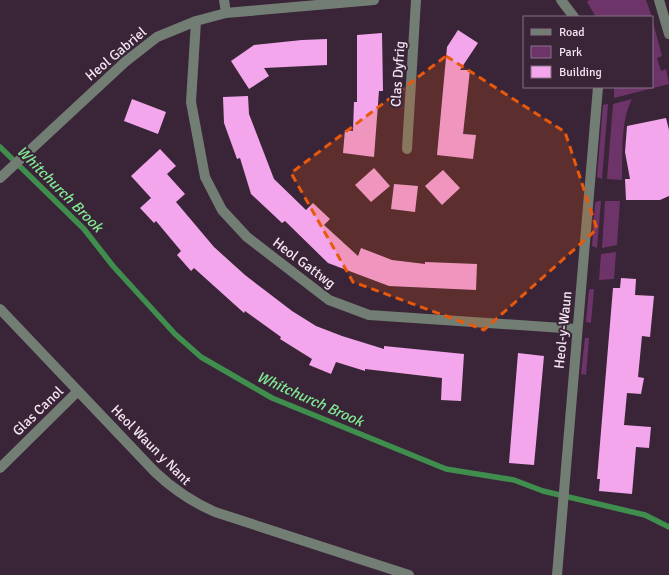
<svg xmlns="http://www.w3.org/2000/svg" width="669" height="575" font-family="Signika,sans-serif">
  <rect width="100%" height="100%" fill="#3a2538"/>
  <!-- green -->
  <path fill="#6d3469" d="M 589,0 L 646,0 L 652,17 L 596,17 L 587,2 Z
    M 652,19 L 662,56 L 657,58 L 661,71 L 666,69 L 669,84 L 614,98 L 614,87 L 652,87 Z
    M 632,99 C 620,123 623,153 622,180 L 607,179 L 613,104 Z
    M 608,104 L 602,179 L 597,177 L 603,105 Z
    M 598,201 L 601,201 L 597,248 L 592,246 L 595,203 Z
    M 605,201 L 620,201 L 617,245 L 602,248 Z
    M 616,252 L 614,279 L 599,280 L 601,254 Z
    M 591,289 L 594,289 L 591,323 L 586,322 L 589,290 Z
    M 585,338 L 589,338 L 586,375 L 581,374 Z"/>
  <g fill="none" stroke-linecap="round" stroke-linejoin="round">
    <!-- stream -->
    <path stroke="#3f8e4d" stroke-width="5.5" d="M 0,147 L 84,229 L 113,266 L 175,334 L 201,357 L 272,398 L 446,469 L 514,480 L 543,491 L 645,515 L 669,527"/>
  </g>
  <!-- building -->
  <path fill="#f3a6eb" d="M 458,30 L 478,43 L 460,70 L 470,70 L 463,134 L 476,135 L 473,159 L 437,155 L 447,47 Z
    M 382,33 L 383,91 L 379,91 L 374,157 L 343,153 L 345,130 L 353,131 L 354,102 L 357,102 L 357,35 Z
    M 327,39 L 327,65 L 264,68 L 269,76 L 249,89 L 231,61 L 254,45 L 302,40 Z
    M 248,96 L 249,114 L 274,179 L 306,210 L 313,203 L 330,219 L 324,225 L 358,256 L 361,248 L 392,260 L 425,264 L 425,262 L 477,264 L 476,290 L 389,286 L 328,263 L 285,221 L 282,223 L 251,194 L 240,158 L 237,159 L 224,123 L 223,97 Z
    M 132,99 L 166,112 L 158,134 L 124,121 Z
    M 666,118 L 669,130 L 669,196 L 660,200 L 626,200 L 625,179 L 630,179 L 625,152 L 627,126 Z
    M 160,149 L 176,166 L 167,174 L 185,194 L 176,202 L 214,247 L 245,275 L 292,311 L 316,326 L 342,336 L 384,349 L 384,346 L 464,354 L 461,401 L 441,400 L 442,378 L 365,369 L 365,371 L 336,362 L 331,374 L 309,365 L 312,359 L 280,339 L 281,337 L 245,311 L 244,313 L 194,268 L 191,271 L 177,255 L 181,251 L 156,221 L 154,223 L 140,208 L 151,198 L 131,176 Z
    M 374,168 L 390,186 L 371,202 L 355,185 Z
    M 443,170 L 460,188 L 442,205 L 425,186 Z
    M 394,184 L 418,186 L 415,212 L 391,209 Z
    M 621,278 L 636,279 L 635,295 L 654,296 L 650,337 L 642,336 L 638,377 L 644,378 L 641,394 L 627,393 L 624,425 L 651,427 L 649,448 L 636,447 L 632,494 L 599,491 L 600,479 L 597,479 L 613,288 L 620,288 Z
    M 518,353 L 544,356 L 534,465 L 509,463 Z"/>
  <g fill="none" stroke-linecap="round" stroke-linejoin="round">
    <!-- minor -->
    <path stroke="#727d73" stroke-width="10" d="M 224,0 L 226,13
      M 561,0 L 574,17
      M 659,0 L 669,34
      M 196,21 L 191,102 L 205,177 L 222,210 L 247,237 L 329,300 L 369,315 L 577,329
      M 407,149 L 416,0
      M 0,178 L 125,62 L 157,37 L 196,21 L 226,13 L 374,0
      M 0,309 L 155,472 C 174,490 192,502 215,512 L 409,575
      M 0,468 L 78,391
      M 557,575 L 598,87"/>
  </g>
  <!-- marked area -->
  <path fill="#e8590c" fill-opacity="0.2" stroke="#e8590c" stroke-width="3" stroke-dasharray="8 5" stroke-linejoin="round" d="M 446,56 L 565,132 L 597,229 L 484,330 L 353,282 L 291,173 Z"/>
  <g text-anchor="middle" dominant-baseline="central" stroke-width="4" stroke-linejoin="round" paint-order="stroke">
    <!-- street labels -->
    <g font-size="14" fill="#f4e5f2" stroke="#3a2538">
      <text transform="translate(116 54) rotate(-40)">Heol Gabriel</text>
      <text transform="translate(398 74) rotate(-86)">Clas Dyfrig</text>
      <text transform="translate(304 263) rotate(37)">Heol Gattwg</text>
      <text transform="translate(563 330) rotate(-84)">Heol-y-Waun</text>
      <text transform="translate(38 411) rotate(-44)">Glas Canol</text>
      <text transform="translate(151 445) rotate(45)">Heol Waun y Nant</text>
    </g>
    <!-- water labels -->
    <g font-size="15" font-style="italic" fill="#80e890" stroke="#3a2538">
      <text transform="translate(60 189) rotate(45)">Whitchurch Brook</text>
      <text transform="translate(310 399) rotate(24)">Whitchurch Brook</text>
    </g>
  </g>
  <!-- legend -->
  <rect x="523" y="16" width="130" height="72" fill="#3a2538" stroke="#847282"/>
  <rect x="531" y="29" width="20" height="6" fill="#727d73" stroke="#847282"/>
  <text x="559" y="36" font-size="12" fill="#f4e5f2">Road</text>
  <rect x="531" y="46" width="20" height="12" fill="#6d3469" stroke="#847282"/>
  <text x="559" y="56" font-size="12" fill="#f4e5f2">Park</text>
  <rect x="531" y="66" width="20" height="12" fill="#f3a6eb" stroke="#847282"/>
  <text x="559" y="76" font-size="12" fill="#f4e5f2">Building</text>
</svg>
